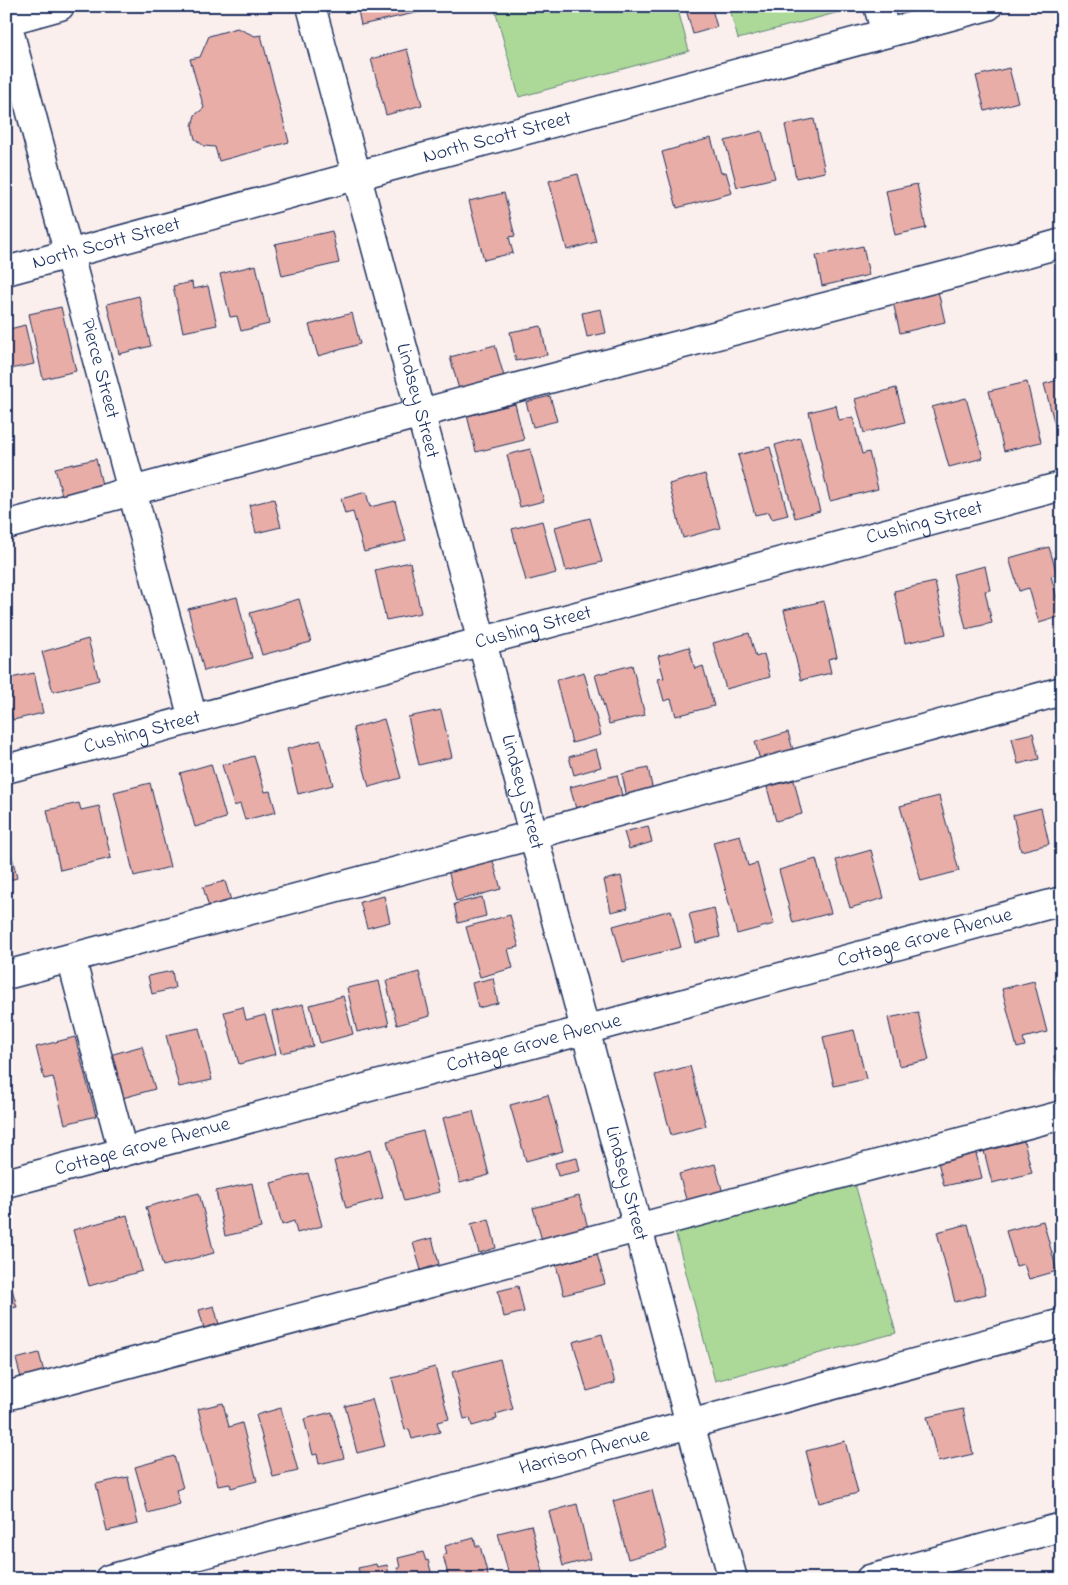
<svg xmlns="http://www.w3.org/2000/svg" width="1068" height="1585" font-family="'Indie Flower',sans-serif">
  <rect width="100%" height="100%" fill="#faefed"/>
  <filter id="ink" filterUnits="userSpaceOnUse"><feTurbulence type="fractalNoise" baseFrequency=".02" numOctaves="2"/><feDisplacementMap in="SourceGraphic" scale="10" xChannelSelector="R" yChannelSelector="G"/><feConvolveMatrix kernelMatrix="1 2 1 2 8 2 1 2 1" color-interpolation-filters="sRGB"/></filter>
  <g filter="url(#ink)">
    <!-- green -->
    <path fill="#acd998" stroke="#64847b" d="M 494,6 L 677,6 L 689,51 L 519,97 Z
      M 729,6 L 862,6 L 738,39 Z
      M 854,1180 L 896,1333 L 715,1381 L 674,1228 Z"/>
    <!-- building -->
    <path fill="#e8ada7" stroke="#1b2f5e" d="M 357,6 L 427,6 L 428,10 L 361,25 Z
      M 685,6 L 711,6 L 717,27 L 693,34 Z
      M 237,28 L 255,36 L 261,35 L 289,142 L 219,161 L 215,147 L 204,146 L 195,139 L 192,126 L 195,115 L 204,108 L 190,59 L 200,57 L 209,36 Z
      M 407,49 L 422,105 L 386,115 L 371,59 Z
      M 1009,68 L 1018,102 L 985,111 L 976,76 Z
      M 814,119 L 825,172 L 796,178 L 785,125 Z
      M 762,131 L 775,178 L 737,187 L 725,141 Z
      M 711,138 L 721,173 L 726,172 L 732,193 L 677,208 L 662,152 Z
      M 578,174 L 596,242 L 567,250 L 549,181 Z
      M 917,184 L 926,228 L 895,235 L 886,191 Z
      M 504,193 L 515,236 L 509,237 L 513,253 L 484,260 L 469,201 Z
      M 332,231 L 339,263 L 282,276 L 275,244 Z
      M 863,246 L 869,275 L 822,286 L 816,256 Z
      M 256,265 L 269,324 L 241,331 L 237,316 L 230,317 L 220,274 Z
      M 192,282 L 193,289 L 208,286 L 217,325 L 183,332 L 173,286 Z
      M 938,291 L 945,322 L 900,333 L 893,302 Z
      M 139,296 L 151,346 L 119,354 L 107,304 Z
      M 61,307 L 76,371 L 43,379 L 29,314 Z
      M 601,309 L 606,333 L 587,337 L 582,313 Z
      M 352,313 L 360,344 L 318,356 L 309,325 Z
      M 25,325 L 34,364 L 6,370 L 6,330 Z
      M 541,326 L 547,355 L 516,361 L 510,332 Z
      M 495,345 L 505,380 L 460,393 L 450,357 Z
      M 1062,379 L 1062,427 L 1056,429 L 1044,384 Z
      M 1027,382 L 1041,442 L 1004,451 L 989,391 Z
      M 896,388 L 905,422 L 864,433 L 855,399 Z
      M 550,396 L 557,421 L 533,427 L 526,402 Z
      M 966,398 L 983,458 L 949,467 L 932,407 Z
      M 515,404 L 524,440 L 476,452 L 467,415 Z
      M 836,405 L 839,420 L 853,417 L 862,454 L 869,452 L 878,489 L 830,501 L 809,412 Z
      M 800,438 L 820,511 L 795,518 L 775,445 Z
      M 770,447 L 788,515 L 772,519 L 769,512 L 755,515 L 738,455 Z
      M 530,449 L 544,501 L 520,507 L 507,455 Z
      M 96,459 L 103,489 L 63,499 L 55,468 Z
      M 705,474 L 720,528 L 683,538 L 669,484 Z
      M 366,492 L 370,507 L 395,501 L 406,541 L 364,552 L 353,512 L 345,514 L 341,499 Z
      M 274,499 L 281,527 L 256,533 L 249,505 Z
      M 590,518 L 602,562 L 566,571 L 555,527 Z
      M 542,521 L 556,573 L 526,581 L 512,529 Z
      M 1049,547 L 1057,574 L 1051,576 L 1062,616 L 1039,623 L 1029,588 L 1019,591 L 1009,558 Z
      M 410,562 L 421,613 L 386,620 L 375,570 Z
      M 985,566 L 990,590 L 985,591 L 992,623 L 966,629 L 953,574 Z
      M 935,582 L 946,634 L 905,643 L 894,591 Z
      M 237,597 L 252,658 L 204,671 L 188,609 Z
      M 299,599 L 311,642 L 262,655 L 250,613 Z
      M 824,601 L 837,657 L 828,659 L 831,673 L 801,680 L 784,610 Z
      M 749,633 L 756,657 L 764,654 L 770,677 L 726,689 L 713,643 Z
      M 88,639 L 99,680 L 53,692 L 42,652 Z
      M 689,647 L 695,669 L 703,666 L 714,706 L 676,716 L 671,699 L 664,701 L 658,679 L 664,678 L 658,656 Z
      M 632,665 L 645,715 L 609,724 L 595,675 Z
      M 584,672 L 601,735 L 572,743 L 556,680 Z
      M 34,673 L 43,713 L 13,720 L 6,694 L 6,679 Z
      M 441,710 L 452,757 L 419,765 L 408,717 Z
      M 1062,711 L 1062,736 L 1061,736 L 1055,713 Z
      M 384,719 L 401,778 L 369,787 L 353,728 Z
      M 788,732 L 795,757 L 762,767 L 755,742 Z
      M 1033,733 L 1039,759 L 1018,764 L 1012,738 Z
      M 321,740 L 333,785 L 298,794 L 287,749 Z
      M 596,749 L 601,767 L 574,775 L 569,757 Z
      M 254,756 L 265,792 L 270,791 L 276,812 L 245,820 L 240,804 L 234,806 L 222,765 Z
      M 211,764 L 226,818 L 195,827 L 180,773 Z
      M 648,768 L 654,796 L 628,802 L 622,774 Z
      M 617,775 L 624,804 L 578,816 L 570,787 Z
      M 794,780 L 802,814 L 776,821 L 767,787 Z
      M 150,783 L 170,867 L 134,876 L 114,792 Z
      M 939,796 L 959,871 L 921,881 L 900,806 Z
      M 79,803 L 81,810 L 99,806 L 111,858 L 60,870 L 47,810 Z
      M 1041,808 L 1049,844 L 1021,851 L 1013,815 Z
      M 648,826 L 652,842 L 629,849 L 624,832 Z
      M 6,830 L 17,878 L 6,881 Z
      M 740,835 L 748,866 L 757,863 L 774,924 L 737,934 L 713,842 Z
      M 871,850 L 884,898 L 850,908 L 836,860 Z
      M 492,858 L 501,889 L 456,901 L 448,870 Z
      M 816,859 L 831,913 L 793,923 L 779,870 Z
      M 621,876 L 628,908 L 611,912 L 604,880 Z
      M 225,881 L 232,904 L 210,911 L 203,887 Z
      M 384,896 L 390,922 L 367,928 L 360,902 Z
      M 482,897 L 486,916 L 458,923 L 454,904 Z
      M 714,908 L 720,937 L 696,943 L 689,914 Z
      M 671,910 L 681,947 L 623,962 L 613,926 Z
      M 510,915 L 519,947 L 508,949 L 513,968 L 480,977 L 466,927 Z
      M 172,971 L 175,988 L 152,994 L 148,976 Z
      M 419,972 L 430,1016 L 397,1025 L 386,981 Z
      M 493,978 L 498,1003 L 478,1008 L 472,983 Z
      M 379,981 L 389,1025 L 357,1032 L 347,988 Z
      M 1034,981 L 1047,1032 L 1023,1038 L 1025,1046 L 1017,1048 L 1002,989 Z
      M 343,996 L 353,1034 L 320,1043 L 310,1005 Z
      M 303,1004 L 313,1046 L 281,1053 L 272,1012 Z
      M 243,1007 L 246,1020 L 265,1015 L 276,1054 L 239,1064 L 224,1012 Z
      M 918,1012 L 929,1060 L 899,1066 L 888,1018 Z
      M 199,1028 L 212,1080 L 179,1087 L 166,1035 Z
      M 854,1030 L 866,1079 L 834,1086 L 823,1037 Z
      M 75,1037 L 96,1116 L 65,1124 L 53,1077 L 44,1079 L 36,1047 Z
      M 142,1046 L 155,1089 L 119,1099 L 106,1056 Z
      M 1062,1054 L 1062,1082 L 1060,1083 L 1054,1056 Z
      M 690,1066 L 706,1126 L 671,1135 L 655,1075 Z
      M 548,1095 L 563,1151 L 526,1161 L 510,1105 Z
      M 473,1111 L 489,1175 L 460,1183 L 443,1118 Z
      M 423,1131 L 439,1192 L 404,1201 L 387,1141 Z
      M 1024,1141 L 1032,1173 L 992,1183 L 984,1151 Z
      M 975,1149 L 982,1178 L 944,1186 L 937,1158 Z
      M 370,1150 L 383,1198 L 346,1208 L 334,1161 Z
      M 577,1158 L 580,1171 L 558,1176 L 555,1163 Z
      M 715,1164 L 723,1193 L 687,1203 L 679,1174 Z
      M 308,1173 L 322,1226 L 297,1233 L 294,1221 L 282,1225 L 271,1183 Z
      M 252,1183 L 261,1228 L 225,1236 L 216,1191 Z
      M 199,1193 L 214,1253 L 163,1266 L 146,1207 Z
      M 579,1196 L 589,1231 L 543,1244 L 533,1208 Z
      M 127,1215 L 142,1271 L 89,1286 L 73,1230 Z
      M 489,1219 L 496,1248 L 479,1253 L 471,1224 Z
      M 1043,1221 L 1057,1271 L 1029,1279 L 1024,1264 L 1016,1266 L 1006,1231 Z
      M 968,1224 L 986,1294 L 955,1302 L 937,1232 Z
      M 432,1238 L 439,1264 L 421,1270 L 413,1243 Z
      M 597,1254 L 605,1284 L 564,1295 L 556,1265 Z
      M 6,1267 L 17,1307 L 6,1309 Z
      M 518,1286 L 524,1312 L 504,1317 L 498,1291 Z
      M 214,1306 L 220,1328 L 205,1332 L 199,1310 Z
      M 602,1334 L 615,1383 L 587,1391 L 573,1342 Z
      M 39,1353 L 45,1376 L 22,1382 L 16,1359 Z
      M 500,1359 L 513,1409 L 496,1414 L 497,1419 L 472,1426 L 470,1418 L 464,1419 L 452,1372 Z
      M 435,1367 L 449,1419 L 437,1422 L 440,1432 L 412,1439 L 409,1429 L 405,1430 L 392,1378 Z
      M 372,1399 L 385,1446 L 357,1453 L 345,1406 Z
      M 223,1403 L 229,1427 L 242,1423 L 257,1481 L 231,1488 L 230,1484 L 218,1486 L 198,1409 Z
      M 281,1408 L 298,1471 L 273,1477 L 256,1415 Z
      M 963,1409 L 973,1454 L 938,1462 L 927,1417 Z
      M 332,1412 L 344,1458 L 319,1464 L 317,1454 L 313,1455 L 304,1419 Z
      M 845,1441 L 858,1493 L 819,1503 L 806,1451 Z
      M 174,1456 L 183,1488 L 176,1490 L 180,1504 L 148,1513 L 135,1467 Z
      M 128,1477 L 138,1524 L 107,1531 L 96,1484 Z
      M 652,1490 L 667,1549 L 628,1559 L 613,1501 Z
      M 577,1504 L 590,1559 L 563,1566 L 549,1512 Z
      M 531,1525 L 544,1576 L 534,1579 L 510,1579 L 498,1533 Z
      M 474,1538 L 476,1546 L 480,1546 L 489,1579 L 449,1579 L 443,1555 L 447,1554 L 445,1546 Z
      M 423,1552 L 426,1561 L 428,1560 L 433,1579 L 400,1579 L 397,1568 L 400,1568 L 398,1558 Z
      M 376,1564 L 377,1567 L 387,1565 L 390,1579 L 361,1579 L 358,1568 Z
      M 335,1575 L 336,1579 L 346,1576 L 346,1579 L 320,1579 Z"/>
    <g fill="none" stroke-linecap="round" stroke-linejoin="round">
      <defs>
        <g id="minor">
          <path id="s1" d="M 311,6 L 489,668 L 690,1424 L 733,1579"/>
          <path d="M 878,6 L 886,33"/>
          <path id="s2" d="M 6,19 L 193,719"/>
          <path d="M 6,21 L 60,6"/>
          <path id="s3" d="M 6,271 L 385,168 L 988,6"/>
          <path d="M 6,525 L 522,386 L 963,271 L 1062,243"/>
          <path id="s4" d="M 6,769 L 1062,486"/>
          <path d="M 71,958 L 123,1152"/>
          <path d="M 6,975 L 533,835 L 1062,691"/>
          <path id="s5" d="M 6,1183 L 585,1030 L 1062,901"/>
          <path d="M 6,1396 L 1062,1115"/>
          <path id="s6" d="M 109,1579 L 690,1424 L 1062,1323"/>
          <path d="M 870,1579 L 1062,1527"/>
        </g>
      </defs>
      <!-- minor casing -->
      <use href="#minor" stroke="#1b2f5e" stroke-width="31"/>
      <!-- minor -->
      <use href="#minor" stroke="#fff" stroke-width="28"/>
    </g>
  </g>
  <g text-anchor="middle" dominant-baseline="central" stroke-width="4" stroke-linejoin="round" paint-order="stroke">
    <!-- street labels -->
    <g font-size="20" fill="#1b2f5e" stroke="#fff">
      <text stroke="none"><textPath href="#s3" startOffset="509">North Scott Street</textPath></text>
      <text stroke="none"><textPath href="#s3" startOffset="104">North Scott Street</textPath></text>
      <text stroke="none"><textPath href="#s2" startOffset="362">Pierce Street</textPath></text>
      <text stroke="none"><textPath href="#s1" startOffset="409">Lindsey Street</textPath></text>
      <text stroke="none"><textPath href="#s4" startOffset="951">Cushing Street</textPath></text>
      <text stroke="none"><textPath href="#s4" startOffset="546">Cushing Street</textPath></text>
      <text stroke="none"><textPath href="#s4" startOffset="141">Cushing Street</textPath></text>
      <text stroke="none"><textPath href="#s1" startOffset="814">Lindsey Street</textPath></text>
      <text stroke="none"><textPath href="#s5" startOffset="951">Cottage Grove Avenue</textPath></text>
      <text stroke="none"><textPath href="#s5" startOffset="546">Cottage Grove Avenue</textPath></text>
      <text stroke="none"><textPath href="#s5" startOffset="141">Cottage Grove Avenue</textPath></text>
      <text stroke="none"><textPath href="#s1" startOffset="1219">Lindsey Street</textPath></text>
      <text stroke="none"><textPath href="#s6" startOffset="492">Harrison Avenue</textPath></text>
    </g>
  </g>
  <!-- margin -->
  <rect width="1068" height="1585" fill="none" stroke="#fff" stroke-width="25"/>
  <rect x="12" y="12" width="1043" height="1560" fill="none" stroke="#1b2f5e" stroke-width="2" filter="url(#ink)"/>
</svg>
